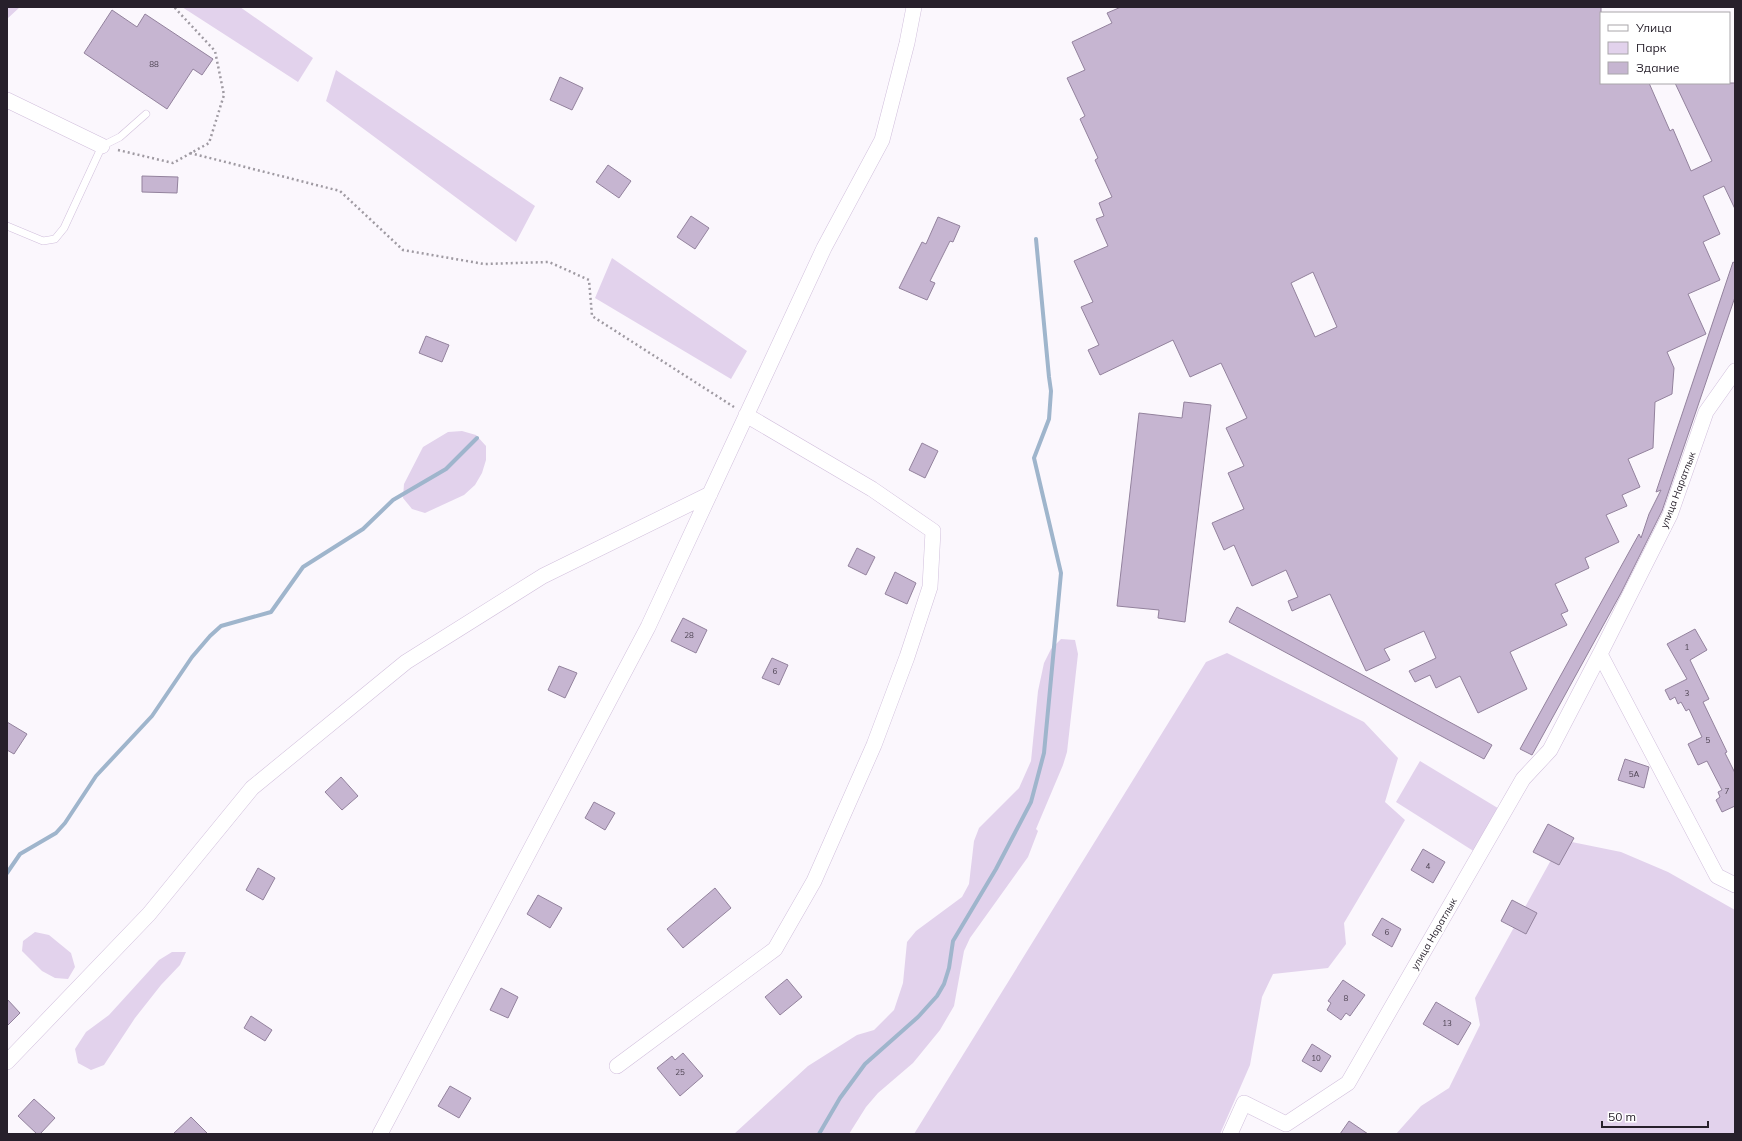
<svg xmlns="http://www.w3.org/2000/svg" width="1742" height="1141" font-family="Mulish,sans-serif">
  <rect width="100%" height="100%" fill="#fbf7fd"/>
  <!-- green -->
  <path fill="#e2d2ec" d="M 7,7 L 20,7 L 7,19 Z
    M 182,7 L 240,7 L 313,58 L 298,82 Z
    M 336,70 L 535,206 L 516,242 L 326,101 Z
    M 612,258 L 747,351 L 731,379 L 595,298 Z
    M 462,431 L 476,435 L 486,446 L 486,460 L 482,473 L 475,485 L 464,495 L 425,513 L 412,509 L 403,498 L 404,484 L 423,447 L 448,432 Z
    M 1061,639 L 1075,640 L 1078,654 L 1067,752 L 1063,765 L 1036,829 L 1038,831 L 1028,857 L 970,938 L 964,951 L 954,1006 L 940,1030 L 913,1063 L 878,1093 L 866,1107 L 849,1134 L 734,1134 L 808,1066 L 857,1035 L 874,1030 L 894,1010 L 903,983 L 907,942 L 916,931 L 962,897 L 969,884 L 974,841 L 979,828 L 1019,788 L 1031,761 L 1038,691 L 1044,663 L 1051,649 Z
    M 1227,653 L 1364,722 L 1398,758 L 1385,802 L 1405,820 L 1344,923 L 1346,944 L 1328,968 L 1273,974 L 1262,997 L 1250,1065 L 1220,1134 L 914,1134 L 1206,662 Z
    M 1420,761 L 1501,810 L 1475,852 L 1396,802 Z
    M 1562,840 L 1621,852 L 1668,872 L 1735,910 L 1735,1134 L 1396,1134 L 1421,1106 L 1449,1088 L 1480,1025 L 1475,998 Z
    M 35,932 L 49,935 L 71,953 L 75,967 L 68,979 L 55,978 L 42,971 L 22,951 L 23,941 Z
    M 172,952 L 186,952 L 180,965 L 161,985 L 135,1018 L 104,1065 L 91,1070 L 78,1063 L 75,1049 L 86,1032 L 109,1015 L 159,960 Z"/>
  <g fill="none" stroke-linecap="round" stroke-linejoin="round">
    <!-- stream -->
    <path stroke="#9fb5cc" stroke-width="4" d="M 7,873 L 20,854 L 56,833 L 65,823 L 96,776 L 152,716 L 192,657 L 210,636 L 221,626 L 271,612 L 303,567 L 363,529 L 393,500 L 446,469 L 477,438
      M 819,1134 L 840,1098 L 865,1064 L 918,1017 L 937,996 L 944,984 L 949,968 L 953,941 L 996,869 L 1031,802 L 1044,753 L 1061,573 L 1034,458 L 1049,419 L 1051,391 L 1049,377 L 1036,239"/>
  </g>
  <!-- building -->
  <path fill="#c6b5d1" stroke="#93829d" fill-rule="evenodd" d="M 1121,7 L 1601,7 L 1601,83 L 1649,83 L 1670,131 L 1673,129 L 1691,171 L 1712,161 L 1675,83 L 1735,83 L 1735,209 L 1724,186 L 1703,196 L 1720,234 L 1703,242 L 1720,280 L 1688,294 L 1706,334 L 1667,352 L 1674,368 L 1672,394 L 1655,402 L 1653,448 L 1628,459 L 1640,487 L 1622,495 L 1627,506 L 1606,515 L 1619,542 L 1585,558 L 1589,568 L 1555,584 L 1568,611 L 1561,614 L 1567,625 L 1510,652 L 1527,689 L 1478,713 L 1460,676 L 1436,688 L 1430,675 L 1415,682 L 1409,671 L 1436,658 L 1424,631 L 1384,649 L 1390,660 L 1366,671 L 1330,594 L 1292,611 L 1288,601 L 1298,597 L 1286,570 L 1252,586 L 1234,545 L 1224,550 L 1212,523 L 1244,509 L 1228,473 L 1244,466 L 1226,428 L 1247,418 L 1221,363 L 1190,377 L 1173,340 L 1100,375 L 1088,350 L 1099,345 L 1081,307 L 1093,302 L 1074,261 L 1108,246 L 1096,219 L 1104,216 L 1099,203 L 1112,197 L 1095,160 L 1098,158 L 1080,119 L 1085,116 L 1067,78 L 1085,70 L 1072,42 L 1112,23 L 1107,13 ZM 1313,272 L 1337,327 L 1315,337 L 1291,283 Z
    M 112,10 L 137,27 L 145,14 L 213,59 L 202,75 L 193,69 L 167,109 L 84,53 Z
    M 560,77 L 583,88 L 572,110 L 550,100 Z
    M 608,165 L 631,181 L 619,198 L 596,182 Z
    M 142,176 L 178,177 L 177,193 L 142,192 Z
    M 691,216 L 709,228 L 695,249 L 677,237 Z
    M 938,217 L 960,226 L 953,242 L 950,241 L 930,281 L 935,283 L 927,300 L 899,288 L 922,242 L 926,244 Z
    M 1733,262 L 1735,263 L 1735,297 L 1662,511 L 1621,593 L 1532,755 L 1520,749 L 1639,534 L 1641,538 L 1649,514 L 1661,490 L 1656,492 Z
    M 426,336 L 449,345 L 442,362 L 419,353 Z
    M 1184,402 L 1211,405 L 1185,622 L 1158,618 L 1159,610 L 1117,606 L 1139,413 L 1182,418 Z
    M 922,443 L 938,451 L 925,478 L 909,470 Z
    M 857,548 L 875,557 L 866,575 L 848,566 Z
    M 895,572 L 916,583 L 907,604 L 885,594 Z
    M 1237,607 L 1492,745 L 1484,759 L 1229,622 Z
    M 683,618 L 707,630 L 696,653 L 671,641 Z
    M 1695,629 L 1707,650 L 1690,660 L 1709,699 L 1703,702 L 1727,752 L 1725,753 L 1735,773 L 1735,806 L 1722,812 L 1716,800 L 1720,797 L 1718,792 L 1722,790 L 1707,761 L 1698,765 L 1688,744 L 1702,737 L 1689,709 L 1686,711 L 1681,702 L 1678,704 L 1675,697 L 1670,700 L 1665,690 L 1687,679 L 1667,644 Z
    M 772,658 L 788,665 L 779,685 L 762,678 Z
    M 559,666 L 577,673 L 565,698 L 548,690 Z
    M 7,722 L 27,734 L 14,754 L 7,750 Z
    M 1625,759 L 1649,767 L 1644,788 L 1618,780 Z
    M 341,777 L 358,796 L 342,810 L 325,792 Z
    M 594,802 L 615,813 L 605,830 L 585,818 Z
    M 1548,824 L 1574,838 L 1559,865 L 1533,852 Z
    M 1423,849 L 1445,862 L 1433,883 L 1411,870 Z
    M 258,868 L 275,878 L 263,900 L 246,890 Z
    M 715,888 L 731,908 L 683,948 L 667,929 Z
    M 538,895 L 562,908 L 550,928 L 527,914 Z
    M 1512,900 L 1537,913 L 1526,934 L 1501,921 Z
    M 1382,918 L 1401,929 L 1392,947 L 1372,935 Z
    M 787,979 L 802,997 L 780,1015 L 765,997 Z
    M 1343,980 L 1365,995 L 1350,1016 L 1346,1013 L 1341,1020 L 1327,1010 L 1331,1003 L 1328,1001 Z
    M 501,988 L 518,997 L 508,1018 L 490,1010 Z
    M 7,999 L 20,1013 L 7,1026 Z
    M 1436,1002 L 1471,1023 L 1458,1045 L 1423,1024 Z
    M 251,1016 L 272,1030 L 265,1041 L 244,1028 Z
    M 1312,1044 L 1331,1056 L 1321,1072 L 1302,1061 Z
    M 683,1053 L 703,1076 L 680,1096 L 657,1068 L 672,1056 L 675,1060 Z
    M 450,1086 L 471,1098 L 459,1118 L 438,1106 Z
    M 34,1099 L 55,1118 L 40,1134 L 37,1134 L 18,1116 Z
    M 191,1117 L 208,1134 L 173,1134 Z
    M 1349,1121 L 1368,1134 L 1340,1134 Z"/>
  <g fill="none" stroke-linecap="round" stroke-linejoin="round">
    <defs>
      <path id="service" d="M 7,226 L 43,241 L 55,239 L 64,228 L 102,146 L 120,137 L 146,114"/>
      <path id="minor" d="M 7,100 L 102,146
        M 1735,371 L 1706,412 L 1670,515 L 1600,654 L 1717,876 L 1735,885
        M 7,1062 L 149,914 L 252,788 L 406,662 L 543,576 L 710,494
        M 617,1066 L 775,949 L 814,881 L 874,745 L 907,657 L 930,587 L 933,531 L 872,489 L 746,415
        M 380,1134 L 648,627 L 824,248 L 882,140 L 907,43 L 914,7
        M 1230,1134 L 1244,1103 L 1286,1124 L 1348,1083 L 1523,779 L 1550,750 L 1600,654"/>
    </defs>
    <!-- service casing -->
    <use href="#service" stroke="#d1bfdc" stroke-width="8"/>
    <!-- minor casing -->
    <use href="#minor" stroke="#d1bfdc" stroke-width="16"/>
    <!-- path -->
    <path stroke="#9f9aa2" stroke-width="2.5" stroke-dasharray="2 3" stroke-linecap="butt" d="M 118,150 L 173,163 L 209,143 L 224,95 L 215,51 L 174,7
      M 190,153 L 340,191 L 403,250 L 484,264 L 549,262 L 589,280 L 592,316 L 734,407"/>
    <!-- service -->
    <use href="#service" stroke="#fff" stroke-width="7"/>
    <!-- minor -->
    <use href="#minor" stroke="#fff" stroke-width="15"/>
  </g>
  <g text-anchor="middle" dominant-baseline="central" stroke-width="3.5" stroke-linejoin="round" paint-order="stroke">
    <!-- number labels -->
    <g font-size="8" fill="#4f4554">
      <text x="154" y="64">88</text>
      <text x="689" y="635">28</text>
      <text x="1687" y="647">1</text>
      <text x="775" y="671">6</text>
      <text x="1687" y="693">3</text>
      <text x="1708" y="740">5</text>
      <text x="1634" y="774">5А</text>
      <text x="1727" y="791">7</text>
      <text x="1428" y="866">4</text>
      <text x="1387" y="932">6</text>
      <text x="1346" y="998">8</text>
      <text x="1447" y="1023">13</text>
      <text x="1316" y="1058">10</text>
      <text x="680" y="1072">25</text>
    </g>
    <!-- street labels -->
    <g font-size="10" fill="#27202b" stroke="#fff">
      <text transform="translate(1678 490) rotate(-69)">улица Наратлык</text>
      <text transform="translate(1434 934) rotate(-60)">улица Наратлык</text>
    </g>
  </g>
  <!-- border -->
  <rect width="1742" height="1141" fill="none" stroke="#27202b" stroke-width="16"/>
  <!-- legend -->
  <rect x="1600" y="12" width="130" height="72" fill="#ffffff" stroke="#a9a6aa"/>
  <rect x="1608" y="25" width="20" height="6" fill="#ffffff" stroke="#a9a6aa"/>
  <text x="1636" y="32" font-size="12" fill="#27202b">Улица</text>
  <rect x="1608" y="42" width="20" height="12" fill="#e2d2ec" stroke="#a9a6aa"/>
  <text x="1636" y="52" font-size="12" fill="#27202b">Парк</text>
  <rect x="1608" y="62" width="20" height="12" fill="#c6b5d1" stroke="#a9a6aa"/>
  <text x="1636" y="72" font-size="12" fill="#27202b">Здание</text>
  <!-- scale -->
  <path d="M1602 1121v6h106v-6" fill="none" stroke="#27202b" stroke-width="2"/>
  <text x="1608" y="1121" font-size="12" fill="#27202b" stroke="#ffffff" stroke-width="3" paint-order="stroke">50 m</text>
</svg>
